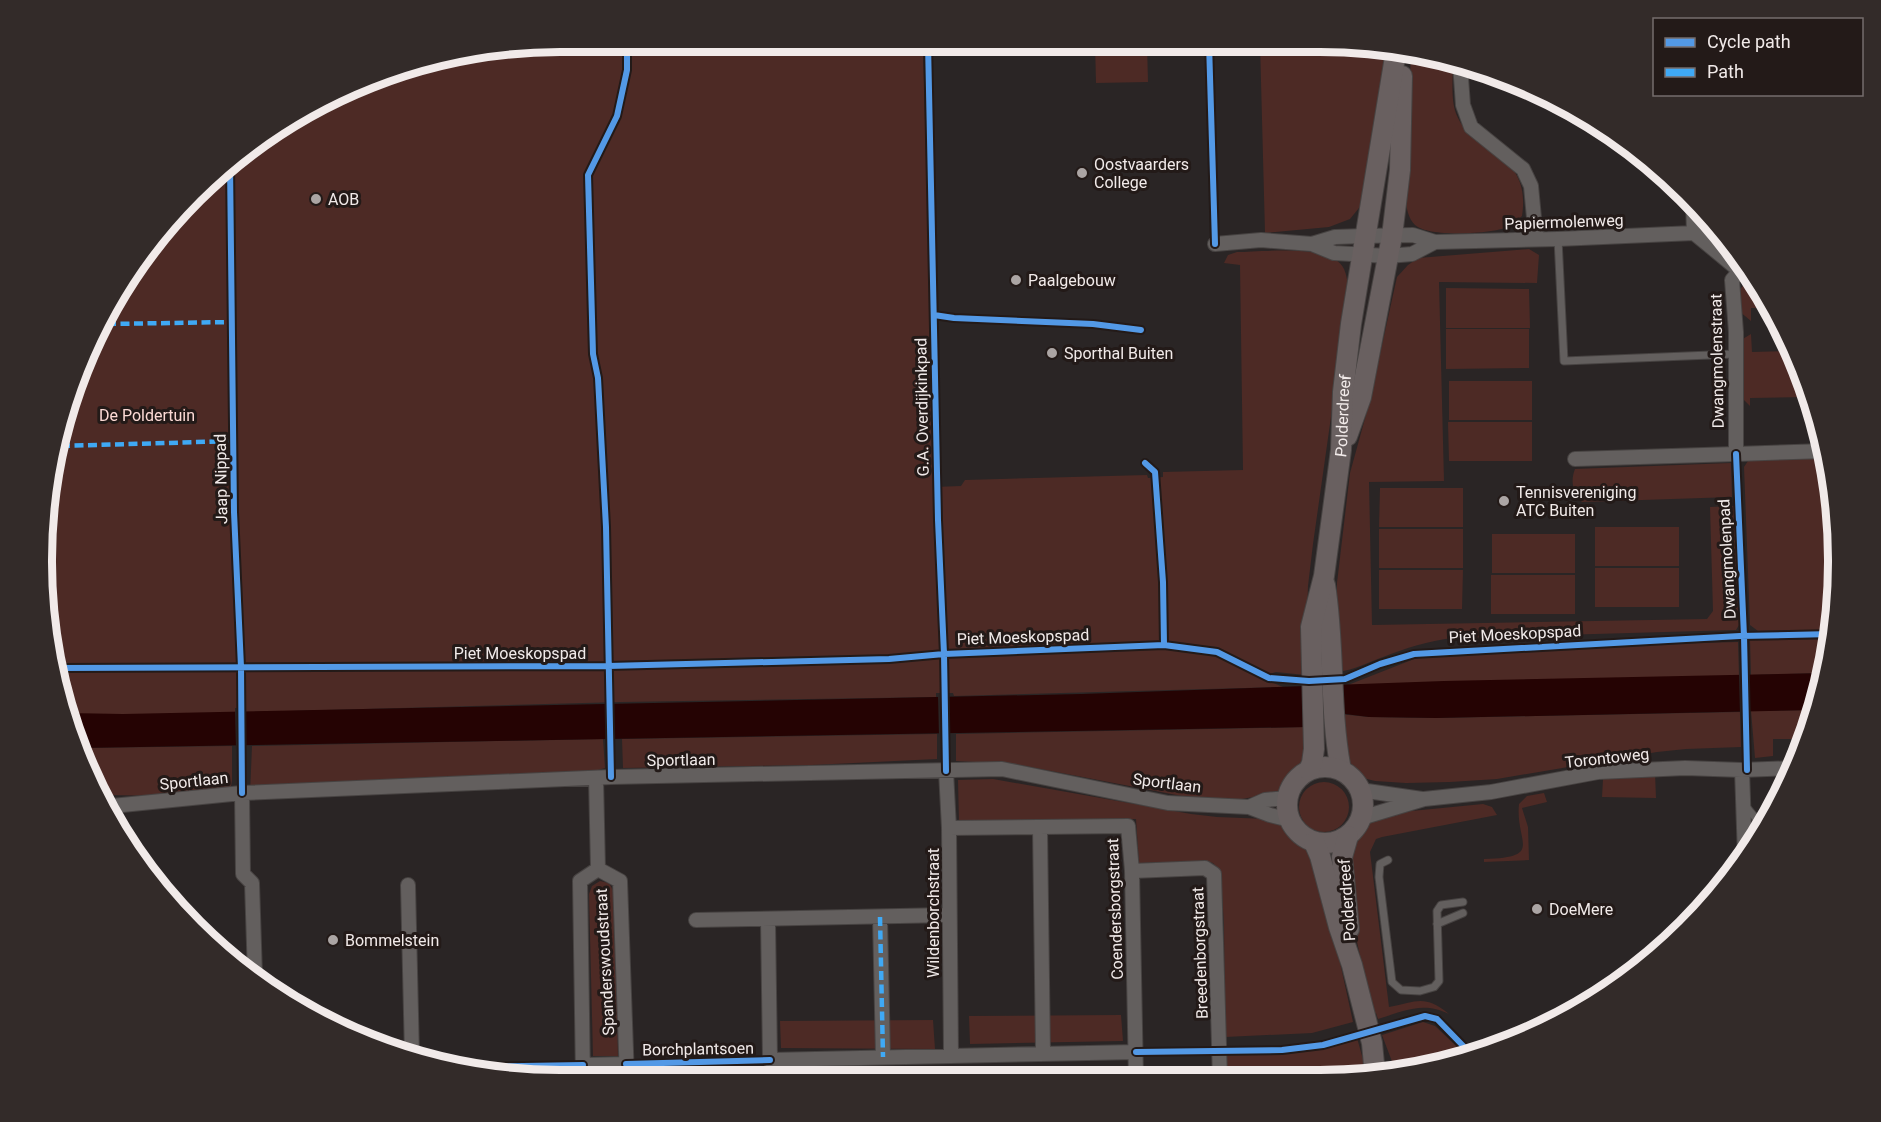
<svg xmlns="http://www.w3.org/2000/svg" width="1881" height="1122" font-family="Roboto,sans-serif">
  <rect width="100%" height="100%" fill="#2a2525"/>
  <!-- green -->
  <path fill="#4d2a25" d="M 561,42 L 923,43 L 930,314 L 929,340 L 934,487 L 961,486 L 965,480 L 1147,475 L 1148,478 L 1163,477 L 1163,472 L 1243,470 L 1240,265 L 1224,263 L 1228,255 L 1237,252 C 1262,252 1332,243 1344,269 C 1348,278 1348,288 1348,297 L 1313,544 L 1308,586 L 1305,675 L 1276,672 L 1259,677 L 1283,687 L 954,696 L 953,693 L 936,693 L 936,697 L 621,702 L 68,717 L 42,561 L 69,395 L 149,245 L 245,149 L 395,69 Z
    M 1095,43 L 1147,43 L 1148,82 L 1096,83 Z
    M 1260,43 L 1354,43 L 1387,50 L 1363,203 L 1350,219 L 1329,227 L 1265,233 Z
    M 1411,54 L 1453,63 C 1453,80 1450,103 1458,118 C 1463,129 1471,134 1481,141 C 1510,162 1528,177 1522,216 C 1518,219 1515,223 1511,226 C 1495,234 1429,238 1415,225 C 1408,218 1407,209 1405,199 Z
    M 1529,249 L 1539,255 L 1537,283 L 1439,282 L 1444,481 L 1369,482 L 1372,625 L 1707,619 L 1713,611 L 1710,507 L 1734,506 L 1739,625 L 1736,630 L 1453,638 C 1428,641 1406,648 1383,657 C 1367,663 1354,670 1337,672 L 1337,583 L 1350,473 L 1369,404 L 1397,277 L 1408,265 L 1418,258 Z
    M 1749,279 L 1755,279 L 1770,308 L 1751,308 L 1751,321 L 1739,311 L 1740,289 Z
    M 1446,288 L 1529,289 L 1530,328 L 1446,328 Z
    M 1446,329 L 1529,329 L 1529,368 L 1446,369 Z
    M 1751,334 L 1752,352 L 1794,351 L 1800,363 L 1810,397 L 1750,398 L 1750,406 L 1742,398 L 1741,340 Z
    M 1449,381 L 1532,381 L 1532,420 L 1449,420 Z
    M 1448,422 L 1532,422 L 1532,461 L 1449,461 Z
    M 1828,456 L 1839,561 L 1832,630 L 1758,631 L 1750,625 L 1744,467 L 1750,458 Z
    M 1731,463 L 1732,497 L 1582,502 C 1573,492 1570,482 1575,469 Z
    M 1380,488 L 1463,488 L 1463,527 L 1379,527 Z
    M 1595,527 L 1679,527 L 1679,566 L 1595,566 Z
    M 1379,529 L 1463,529 L 1463,568 L 1379,568 Z
    M 1492,534 L 1575,534 L 1575,573 L 1492,573 Z
    M 1595,568 L 1679,568 L 1679,607 L 1595,607 Z
    M 1379,570 L 1463,570 L 1462,609 L 1379,609 Z
    M 1491,575 L 1575,575 L 1575,614 L 1491,614 Z
    M 1831,639 L 1826,673 L 1751,675 L 1750,640 Z
    M 1738,642 L 1739,676 L 1348,685 L 1432,652 L 1452,649 Z
    M 1815,710 L 1806,739 L 1773,739 L 1773,756 L 1755,758 L 1751,711 Z
    M 1740,712 L 1741,747 L 1686,749 L 1657,752 L 1497,779 L 1450,782 L 1406,783 L 1375,781 L 1363,778 L 1348,767 L 1339,714 L 1369,717 L 1436,718 Z
    M 1307,727 L 1304,763 L 1297,773 L 1276,793 L 1236,800 L 1187,797 L 1015,764 L 956,761 L 956,734 Z
    M 937,734 L 937,759 L 812,765 L 623,768 L 622,739 Z
    M 603,739 L 605,768 L 591,772 L 250,794 L 252,746 Z
    M 232,746 L 232,781 L 229,797 L 106,795 L 80,748 Z
    M 1655,773 L 1656,798 L 1602,797 L 1603,779 Z
    M 993,779 L 1191,814 L 1217,817 L 1267,819 L 1285,823 L 1299,840 L 1307,845 L 1320,871 L 1353,1022 L 1312,1033 L 1225,1037 L 1224,924 L 1221,880 L 1219,870 L 1213,863 L 1207,861 L 1139,863 L 1136,819 L 959,823 L 958,780 Z
    M1299 807a25 25 0 1 1 50 0a25 25 0 1 1-50 0Z
    M 1544,793 L 1547,802 L 1522,808 L 1528,827 L 1529,860 L 1484,862 L 1484,859 C 1545,857 1515,843 1519,804 L 1527,796 Z
    M 1483,804 L 1492,807 L 1497,815 L 1382,837 L 1376,839 L 1370,852 L 1389,1007 C 1417,1002 1424,994 1449,1014 C 1423,1001 1404,1011 1378,1019 L 1376,1013 L 1372,1013 L 1355,932 L 1348,863 L 1354,840 L 1372,819 L 1391,813 Z
    M 600,881 L 609,883 L 614,892 L 618,1056 L 593,1056 L 589,894 L 592,886 Z
    M 1121,1015 L 1123,1041 L 970,1044 L 969,1016 Z
    M 933,1020 L 935,1049 L 781,1048 L 780,1021 Z
    M 1423,1022 L 1435,1026 L 1468,1057 L 1455,1062 L 1396,1072 L 1382,1035 Z
    M 1357,1038 L 1368,1077 L 1354,1079 L 1225,1079 L 1225,1053 L 1318,1049 Z"/>
  <!-- water -->
  <path fill="#250303" d="M 1826,673 L 1815,710 L 1436,718 L 1369,717 L 1345,714 L 1323,715 L 1307,727 L 80,748 L 69,727 L 67,713 L 123,714 L 1082,694 L 1444,681 Z"/>
  <!-- pier -->
  <path fill="#2a2525" d="M 1749,672 L 1750,714 L 1740,715 L 1739,673 Z
    M 938,694 L 947,694 L 948,737 L 939,737 Z
    M 605,700 L 614,700 L 614,742 L 606,742 Z
    M 235,708 L 244,708 L 245,749 L 236,749 Z"/>
  <g fill="none" stroke-linecap="round" stroke-linejoin="round">
    <defs>
      <path id="lane" d="M 1558,239 L 1564,361 L 1735,354
        M 1744,804 L 1763,827
        M 1388,860 L 1380,864 L 1379,877 L 1392,982 L 1401,990 L 1420,991 L 1434,987 L 1439,981 L 1437,911 L 1441,905 L 1463,902
        M 1437,924 L 1463,913"/>
      <path id="street" d="M 1460,64 L 1463,105 L 1471,127 L 1523,169 L 1531,186 L 1536,239
        M 1693,201 L 1694,233
        M 1694,233 L 1740,271 L 1750,271
        M 1215,244 L 1261,240 L 1312,244 L 1334,253 L 1388,256 L 1412,254 L 1435,242
        M 1312,244 L 1335,237 L 1364,236 L 1413,235 L 1435,242 L 1558,239 L 1694,233
        M 1740,271 L 1732,280 L 1736,332 L 1736,454 L 1826,451
        M 1575,459 L 1736,454
        M 1742,770 L 1745,857
        M 946,771 L 949,828 L 951,1056
        M 596,778 L 598,869
        M 1359,788 L 1367,791 L 1422,799
        M 242,793 L 243,874 L 252,883 L 255,976
        M 112,806 L 242,793 L 611,777 L 1002,769 L 1168,803 L 1249,807 L 1270,815 L 1290,820
        M 1249,807 L 1265,800 L 1288,798
        M 1361,818 L 1424,799 L 1491,792 L 1598,772 L 1685,768 L 1742,770 L 1795,768
        M 1040,827 L 1043,1054
        M 949,828 L 1128,826 L 1132,871 L 1136,1079
        M 598,869 L 620,881 L 627,1079
        M 1132,871 L 1205,868 L 1214,874 L 1220,1079
        M 408,885 L 412,1056
        M 880,917 L 883,1057
        M 696,920 L 949,915
        M 768,920 L 770,1060 L 1136,1052
        M 781,1061 L 782,1079
        M 583,1065 L 626,1064
        M 583,1079 L 580,881 L 598,869"/>
      <g id="secondary">
        <path d="M 1347,436 L 1361,397 L 1392,236 L 1400,170 L 1402,76"/>
        <path d="M 1325,585 C 1335,646 1329,709 1341,770"/>
        <circle cx="1325" cy="805" r="38"/>
        <path id="s1" d="M 1309,770 L 1312,763 L 1314,749 L 1311,627 L 1324,576 L 1341,450 L 1343,392 L 1351,324 L 1396,51"/>
        <path d="M 1348,836 L 1342,857 L 1349,929"/>
        <path d="M 1314,842 L 1320,856 L 1339,927 L 1352,965 L 1372,1043 L 1375,1075"/>
      </g>
    </defs>
    <!-- lane casing -->
    <use href="#lane" stroke="#474342" stroke-width="9"/>
    <!-- street casing -->
    <use href="#street" stroke="#474342" stroke-width="16"/>
    <!-- secondary casing -->
    <use href="#secondary" stroke="#474342" stroke-width="22"/>
    <!-- lane -->
    <use href="#lane" stroke="#635f5e" stroke-width="7"/>
    <!-- street -->
    <use href="#street" stroke="#635f5e" stroke-width="14"/>
    <!-- secondary -->
    <use href="#secondary" stroke="#696060" stroke-width="20"/>
    <!-- quiet -->
    <path stroke="#3fa9f5" stroke-width="4.5" stroke-dasharray="9 4.5" stroke-linecap="butt" d="M 107,324 L 232,322
      M 61,446 L 235,441
      M 880,917 L 883,1057"/>
    <defs>
      <path id="cycleway" d="M 928,43 L 938,520 L 944,654 L 946,771
        M 1209,43 L 1215,244
        M 230,164 L 234,512 L 241,667 L 242,793
        M 934,315 L 954,318 L 1093,324 L 1141,330
        M 1736,454 L 1744,636 L 1747,770
        M 1145,463 L 1155,472 L 1163,582 L 1164,645
        M 60,668 L 608,666 L 889,659 L 944,654 L 1164,645 L 1217,652 L 1269,678 L 1309,681 L 1345,679 L 1380,664 L 1414,654 L 1740,636 L 1832,634
        M 611,777 L 606,527 L 598,378 L 593,354 L 588,175 L 617,116 L 627,70 L 627,42
        M 1136,1052 L 1282,1050 L 1323,1045 L 1425,1016 L 1437,1019 L 1472,1055
        M 626,1064 L 770,1060
        M 466,1067 L 583,1065"/>
    </defs>
    <!-- cycleway casing -->
    <use href="#cycleway" stroke="#231a18" stroke-width="10"/>
    <!-- cycleway -->
    <use href="#cycleway" stroke="#5399e6" stroke-width="6"/>
  </g>
  <!-- markers -->
  <g fill="#aba5a4" stroke="#231a18" stroke-width="2">
    <circle cx="1082" cy="173" r="6"/>
    <circle cx="316" cy="199" r="6"/>
    <circle cx="1016" cy="280" r="6"/>
    <circle cx="1052" cy="353" r="6"/>
    <circle cx="1504" cy="501" r="6"/>
    <circle cx="1537" cy="909" r="6"/>
    <circle cx="333" cy="940" r="6"/>
  </g>
  <g text-anchor="middle" dominant-baseline="central" stroke-width="6" stroke-linejoin="round" paint-order="stroke">
    <!-- poi labels -->
    <g font-size="16" fill="#f1eae9" stroke="#231a18" text-anchor="start">
      <text x="1094" y="164">Oostvaarders<tspan x="1094" dy="18">College</tspan></text>
      <text x="328" y="199">AOB</text>
      <text x="1028" y="280">Paalgebouw</text>
      <text x="1064" y="353">Sporthal Buiten</text>
      <text x="1516" y="492">Tennisvereniging<tspan x="1516" dy="18">ATC Buiten</tspan></text>
      <text x="1549" y="909">DoeMere</text>
      <text x="345" y="940">Bommelstein</text>
    </g>
    <!-- street labels -->
    <g font-size="16" fill="#f1eae9" stroke="#231a18">
      <text transform="translate(1564 222) rotate(-2)">Papiermolenweg</text>
      <text transform="translate(1717 361) rotate(-91)">Dwangmolenstraat</text>
      <text stroke="none"><textPath href="#s1" startOffset="358">Polderdreef</textPath></text>
      <text transform="translate(922 407) rotate(-91)">G.A. Overdijkinkpad</text>
      <text transform="translate(221 479) rotate(-91)">Jaap Nippad</text>
      <text transform="translate(1727 559) rotate(-93)">Dwangmolenpad</text>
      <text transform="translate(1515 634) rotate(-3)">Piet Moeskopspad</text>
      <text transform="translate(1023 637) rotate(-2)">Piet Moeskopspad</text>
      <text x="520" y="653">Piet Moeskopspad</text>
      <text transform="translate(1607 758) rotate(-6)">Torontoweg</text>
      <text transform="translate(681 760) rotate(-1)">Sportlaan</text>
      <text transform="translate(194 781) rotate(-6)">Sportlaan</text>
      <text transform="translate(1167 783) rotate(7)">Sportlaan</text>
      <text transform="translate(1347 900) rotate(-94)">Polderdreef</text>
      <text transform="translate(1115 909) rotate(-92)">Coendersborgstraat</text>
      <text transform="translate(933 913) rotate(-90)">Wildenborchstraat</text>
      <text transform="translate(1200 953) rotate(-92)">Breedenborgstraat</text>
      <text transform="translate(605 962) rotate(-93)">Spanderswoudstraat</text>
      <text transform="translate(698 1049) rotate(-1)">Borchplantsoen</text>
    </g>
    <!-- park labels -->
    <g font-size="16" fill="#fcdad5" stroke="#231a18">
      <text x="147" y="415">De Poldertuin</text>
    </g>
  </g>
  <!-- crop -->
  <path d="M0 0H1881V1122H0ZM560 52H1320A508 508 0 0 1 1828 560V562A508 508 0 0 1 1320 1070H560A508 508 0 0 1 52 562V560A508 508 0 0 1 560 52Z" fill="#332b29" fill-rule="evenodd"/>
  <path fill="none" stroke="#f1eae9" stroke-width="8" d="M560 52H1320A508 508 0 0 1 1828 560V562A508 508 0 0 1 1320 1070H560A508 508 0 0 1 52 562V560A508 508 0 0 1 560 52Z"/>
  <!-- legend -->
  <rect x="1653" y="18" width="210" height="78" fill="#231a18" stroke="#756d6c" stroke-width="1.5"/>
  <rect x="1665" y="38" width="30" height="9" fill="#5399e6" stroke="#756d6c" stroke-width="1.5"/>
  <text x="1707" y="48" font-size="18" fill="#f1eae9">Cycle path</text>
  <rect x="1665" y="68" width="30" height="9" fill="#3fa9f5" stroke="#756d6c" stroke-width="1.5"/>
  <text x="1707" y="78" font-size="18" fill="#f1eae9">Path</text>
</svg>
